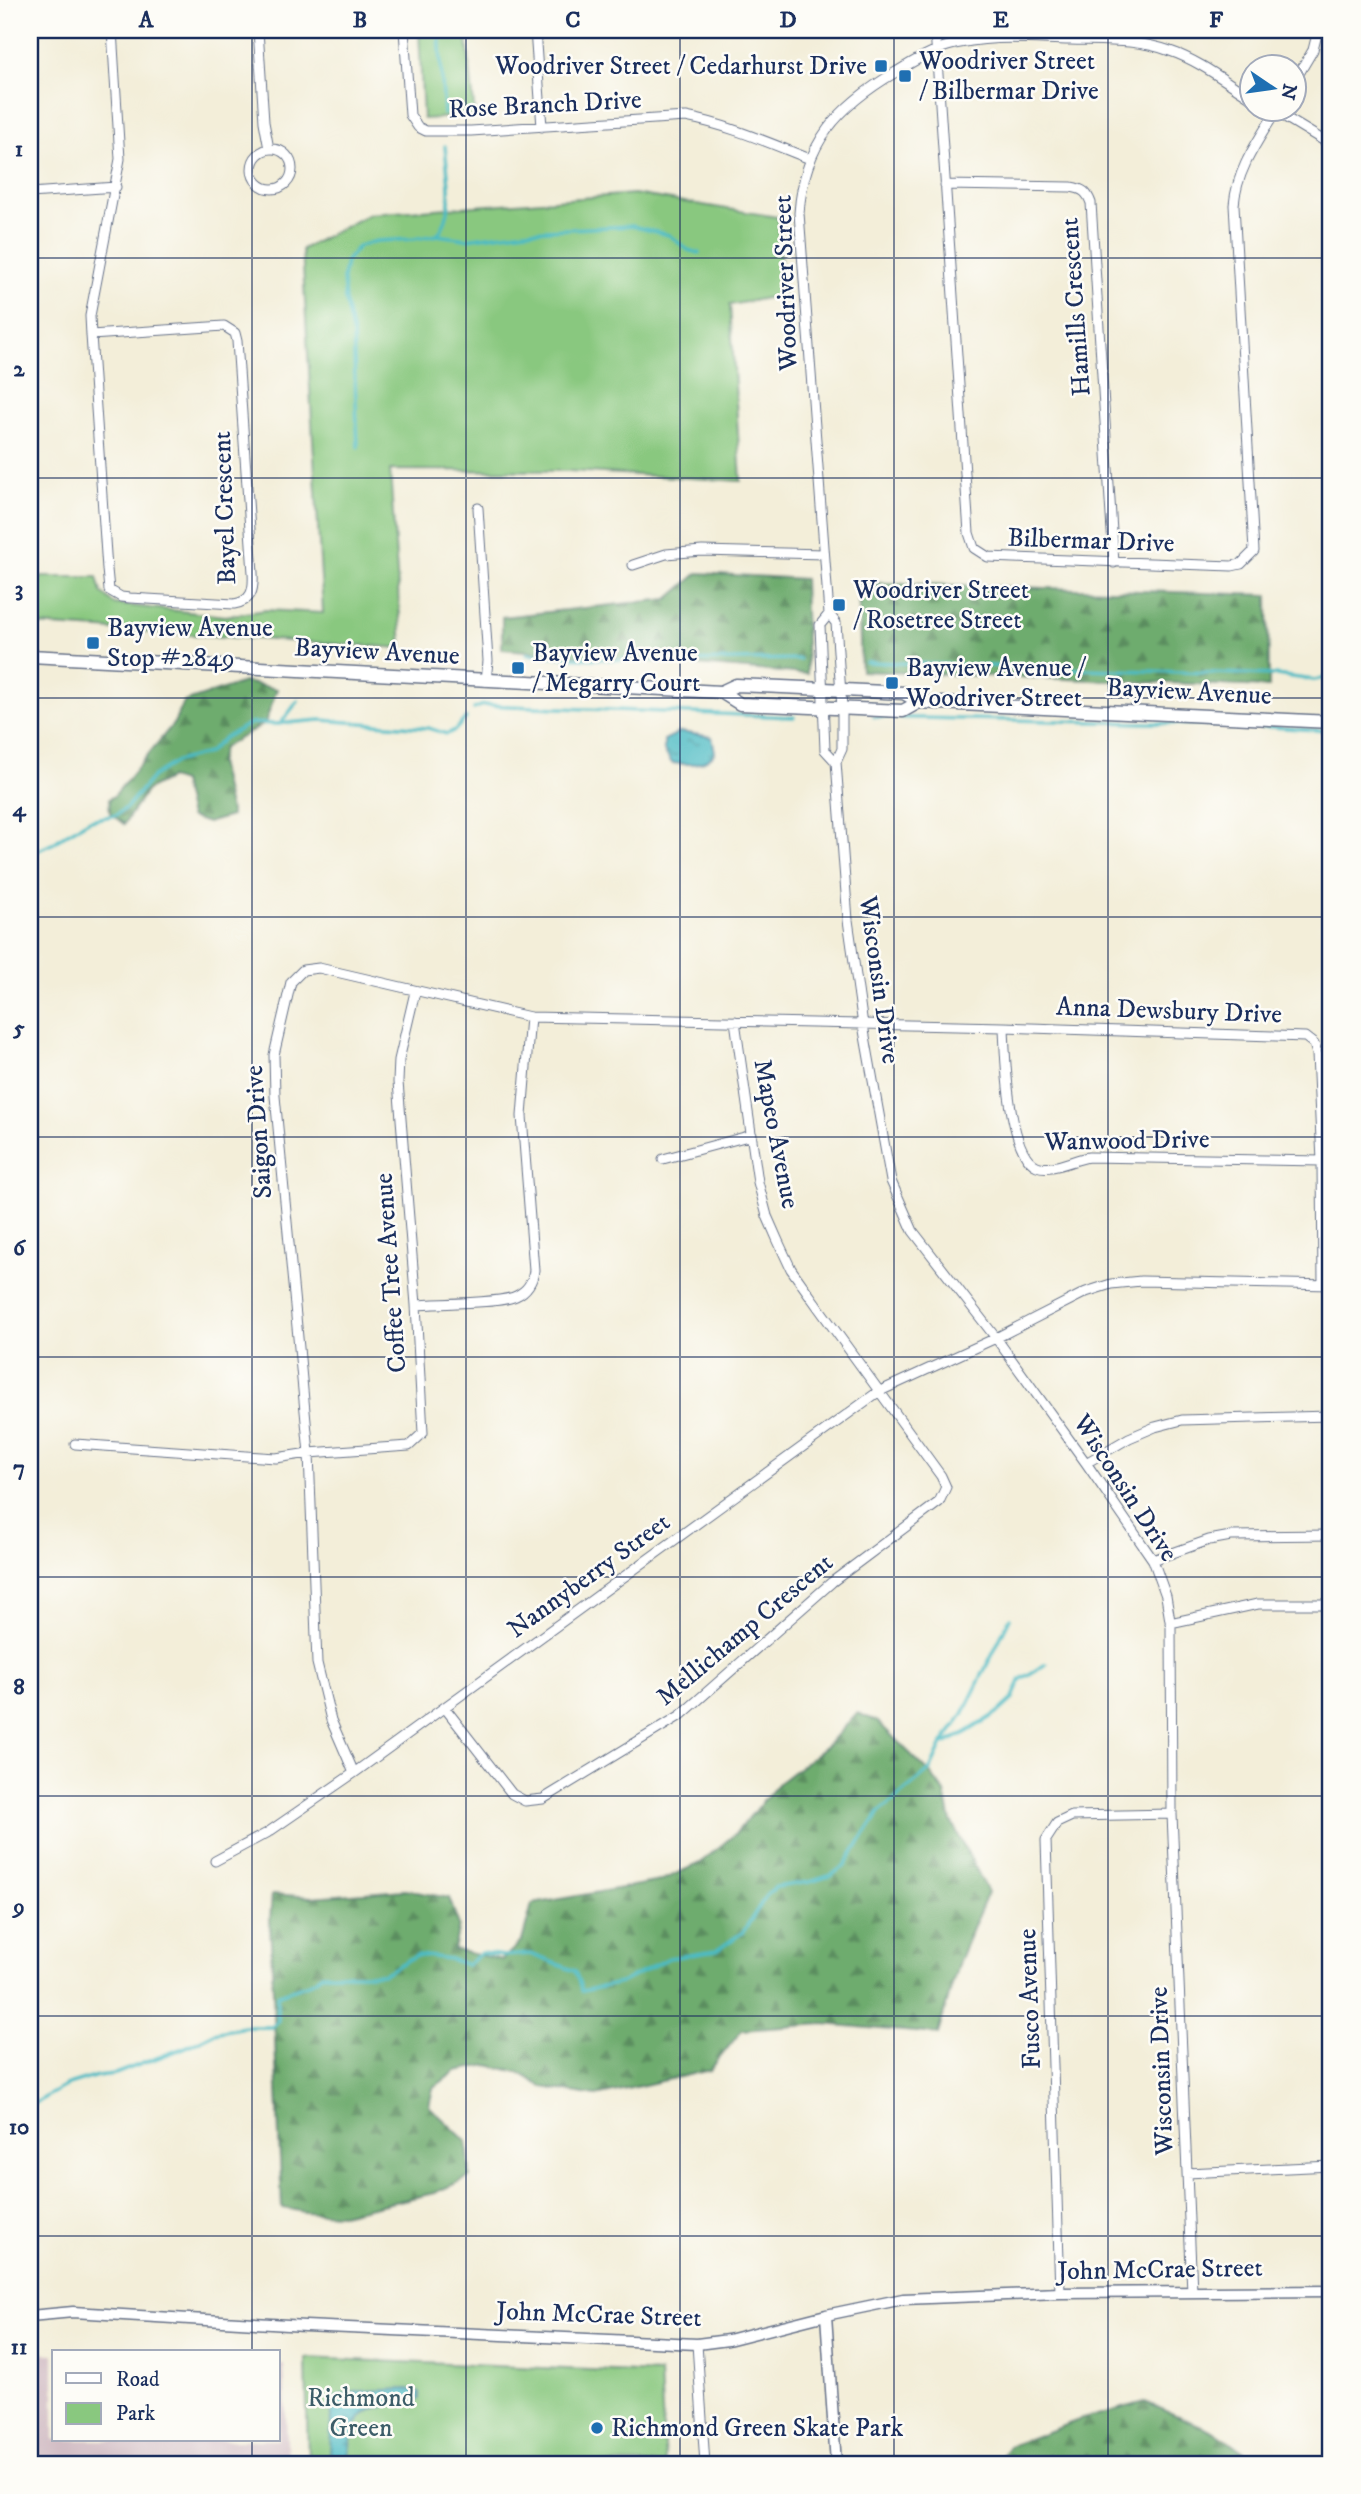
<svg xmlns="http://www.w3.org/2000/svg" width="1361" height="2494" font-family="'IM FELL DW Pica',serif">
  <defs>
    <pattern id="forest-firs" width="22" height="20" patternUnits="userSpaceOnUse" patternTransform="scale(1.75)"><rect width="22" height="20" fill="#6eac6e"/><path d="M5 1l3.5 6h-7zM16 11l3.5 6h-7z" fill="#5a8c5e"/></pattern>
    <pattern id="water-ripples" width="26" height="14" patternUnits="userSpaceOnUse" patternTransform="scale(1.75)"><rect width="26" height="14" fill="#4cbbc4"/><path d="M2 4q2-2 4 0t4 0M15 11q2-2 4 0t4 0" fill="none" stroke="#3e98a2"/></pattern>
  </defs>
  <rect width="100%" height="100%" fill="#fdfcf7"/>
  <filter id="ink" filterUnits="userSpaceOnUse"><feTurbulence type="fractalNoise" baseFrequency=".0143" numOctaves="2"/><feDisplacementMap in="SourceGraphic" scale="14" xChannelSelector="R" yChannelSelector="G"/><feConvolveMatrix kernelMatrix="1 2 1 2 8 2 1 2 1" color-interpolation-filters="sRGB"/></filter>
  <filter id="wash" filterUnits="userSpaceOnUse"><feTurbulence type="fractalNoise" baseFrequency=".00686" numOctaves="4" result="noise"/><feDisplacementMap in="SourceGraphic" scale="28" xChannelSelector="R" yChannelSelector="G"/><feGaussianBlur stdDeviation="1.57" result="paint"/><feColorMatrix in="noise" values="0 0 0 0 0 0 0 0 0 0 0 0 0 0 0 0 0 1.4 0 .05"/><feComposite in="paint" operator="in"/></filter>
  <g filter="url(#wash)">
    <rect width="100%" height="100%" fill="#f3eed9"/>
    <!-- built -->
    <path fill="#f7cfd0" d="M 30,537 L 38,641 L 30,641 Z"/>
    <!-- industrial -->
    <path fill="#d2bdc5" d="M 30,2353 L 54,2354 L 54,2440 L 278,2440 L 278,2365 L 284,2365 L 288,2464 L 30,2464 Z"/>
    <!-- green -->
    <path fill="#89c87f" stroke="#527c6e" stroke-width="2" d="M 419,30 L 466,30 L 475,116 L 423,119 Z
      M 634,194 L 778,217 L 783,295 L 730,305 L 741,481 L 568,471 L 390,470 L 402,648 L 37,625 L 40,577 L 97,577 L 101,592 L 114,604 L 225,616 L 266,610 L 323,613 L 302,249 L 369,214 Z
      M 306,2358 L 660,2373 L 665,2464 L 308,2464 Z"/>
    <!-- forest -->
    <path fill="url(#forest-firs)" stroke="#446e66" stroke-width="2" d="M 698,573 L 804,579 L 807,674 L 502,649 L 502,617 L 668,599 Z
      M 858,582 L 1268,595 L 1269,687 L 861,671 Z
      M 244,682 L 277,689 L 265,723 L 223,748 L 219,763 L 231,816 L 207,823 L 190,817 L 182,782 L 170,778 L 147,790 L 124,824 L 110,813 L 109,799 L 115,795 L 174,723 L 184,702 Z
      M 857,1713 L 877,1721 L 931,1774 L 945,1793 L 951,1821 L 988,1892 L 959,1961 L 938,2034 L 823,2024 L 742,2030 L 710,2070 L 596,2096 L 543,2087 L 518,2072 L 488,2065 L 456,2071 L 433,2088 L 429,2106 L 467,2142 L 470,2177 L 434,2193 L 341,2214 L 305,2212 L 282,2208 L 270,1920 L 272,1894 L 311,1897 L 405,1890 L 449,1898 L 459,1925 L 454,1950 L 502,1960 L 522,1941 L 532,1904 L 660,1881 L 700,1863 L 735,1834 L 779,1783 L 829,1744 Z
      M 1145,2402 L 1213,2431 L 1250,2456 L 1276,2464 L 996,2464 L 1009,2446 L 1079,2420 Z"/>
    <!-- water -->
    <path fill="url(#water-ripples)" stroke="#347591" stroke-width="2" d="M 680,732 L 712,737 L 715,752 C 706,766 687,765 672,763 L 664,751 L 664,740 Z
      M 408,2389 L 420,2392 L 420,2399 C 412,2404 406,2401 398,2403 C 391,2405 384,2406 376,2408 C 351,2416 351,2442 347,2464 L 330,2464 L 331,2413 L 336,2398 L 343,2394 L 363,2391 Z"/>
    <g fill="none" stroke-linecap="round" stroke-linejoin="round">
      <!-- stream -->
      <path stroke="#4cbbc4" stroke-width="3.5" d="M 439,30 L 444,114
        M 437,235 C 457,213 447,174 445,146
        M 358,447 L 353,335 L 345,301 L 343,278 L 346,261 L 359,246 L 377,241 L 414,239 L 437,235 L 466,239 L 526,231 L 632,226 L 669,235 L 688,250 L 699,253
        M 527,654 C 617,663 709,661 800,659
        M 866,662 L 1276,675 L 1314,680 L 1331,677
        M 474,709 L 483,705 L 794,717
        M 874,717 L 1238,725 L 1331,731
        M 280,724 L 298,701
        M 30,854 L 54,843 L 66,834 L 90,820 L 116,815 L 126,808 L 153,776 L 177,761 L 208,753 L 224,738 L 251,723 L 276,724 L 321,720 L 428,728 L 447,734 L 455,730 L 466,718
        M 944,1744 L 967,1732 L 1000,1711 L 1012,1700 L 1021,1679 L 1046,1664
        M 30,2106 L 65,2086 L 97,2076 L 115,2074 L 186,2047 L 214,2033 L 244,2027 L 272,2027 L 278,2021 L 277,1995 C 294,1988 309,1987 322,1974 L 383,1974 L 417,1955 L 450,1959 L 467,1965 L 481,1953 L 504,1956 L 530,1954 L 575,1971 L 582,1991 L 621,1983 L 669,1958 L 716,1951 L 743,1932 L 768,1893 L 776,1887 L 810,1882 L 832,1875 L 844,1866 L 879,1813 L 930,1770 L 941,1746 L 963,1714 L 1010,1618"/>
    </g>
  </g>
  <g filter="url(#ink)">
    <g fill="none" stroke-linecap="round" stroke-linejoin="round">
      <defs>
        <path id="minor" d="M 258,30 L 264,122 L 269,149
          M 404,30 L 410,115 L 418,127 L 426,131 L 471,131 L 686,117 C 729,125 769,143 810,159
          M 535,30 L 542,127
          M 935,30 L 969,533 L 974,548 L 988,557 L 1232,566 L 1241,564 L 1254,551 L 1234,205 C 1237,168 1259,140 1278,108
          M 1294,82 L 1313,50 L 1318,30
          M 1270,108 L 1331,145
          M252 169a20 20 0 1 1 40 0a20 20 0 1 1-40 0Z
          M 945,185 L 1071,187 C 1083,189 1087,192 1091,203 L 1114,563
          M 30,193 L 116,187
          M 91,335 L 224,326 L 235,333 L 237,341 L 253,573 C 254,590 252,601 234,604 L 130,598 L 121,597 L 109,590 L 107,569 L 91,335 L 90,316 L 120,159 L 112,30
          M 478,508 L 488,661 L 486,681
          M 633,565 L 666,554 L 702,551 L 824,554
          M 829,614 L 820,625 L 825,750 L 836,762
          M 1004,1027 C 1005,1055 1008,1154 1037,1166 C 1051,1172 1074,1159 1089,1157 L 1322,1161
          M 663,1159 L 752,1135
          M 416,1305 C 437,1303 500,1304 516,1296 C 527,1291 533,1281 534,1270 L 522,1116 L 530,1017
          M 75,1444 L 276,1458 L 309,1453 L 409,1446 L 423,1433 L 416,1305 L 398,1082 L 399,1060 L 415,992
          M 1086,1463 L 1129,1438 L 1155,1427 L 1182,1420 L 1331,1416
          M 1153,1560 L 1209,1540 L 1231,1536 L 1331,1535
          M 1170,1623 L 1258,1604 L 1331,1604
          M 445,1708 L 512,1794 L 525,1801 L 543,1799 L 681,1715 L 832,1582 L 939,1502 L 946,1487 L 941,1476 L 818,1307 L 791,1269 L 778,1241 L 767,1216 L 758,1182 L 735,1021
          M 354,1773 L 331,1720 L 317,1663 L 309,1453 L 275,1096 L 274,1055 L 291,982 L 303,970 L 319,968 L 530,1017 L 1004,1027 L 1305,1037 L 1314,1044 L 1317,1054 L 1322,1161 L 1323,1285
          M 215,1861 L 267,1833 L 354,1773 L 878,1392 L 996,1338 L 1086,1292 L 1111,1284 L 1141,1281 L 1331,1285
          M 1187,2173 L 1331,2166
          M 1192,2292 L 1172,1814 L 1171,1627 L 1166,1596 L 1153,1560 L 1086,1463 L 996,1338 L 913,1231 L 891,1181 L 863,1025 L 848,920 L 836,762 L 842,749 L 842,708 L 836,623 L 829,614 L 799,213 C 804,143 838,106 896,72 C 912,62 930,51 948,46 C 988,34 1030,39 1070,40 C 1103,41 1138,39 1170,51 C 1200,61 1226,82 1252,98
          M 1060,2293 L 1046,1840 L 1057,1823 L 1072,1816 L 1172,1814
          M 697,2344 L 705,2464"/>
        <path id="tertiary" d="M 826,2315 L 836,2464
          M 30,2316 L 73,2312 L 305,2326 L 697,2344 L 728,2340 L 826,2315 L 903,2299 L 1060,2293 L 1331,2291"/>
        <path id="secondary" d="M 30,656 L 721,692 L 736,685 L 804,688 L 904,693 L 919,702 L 1331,722
          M 721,692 L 740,704 L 903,711 L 919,702"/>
      </defs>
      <!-- minor casing -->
      <use href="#minor" stroke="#677289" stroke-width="11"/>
      <!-- tertiary casing -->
      <use href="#tertiary" stroke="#677289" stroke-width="13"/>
      <!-- secondary casing -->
      <use href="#secondary" stroke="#677289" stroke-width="15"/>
      <!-- minor -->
      <use href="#minor" stroke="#fff" stroke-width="9"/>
      <!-- tertiary -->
      <use href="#tertiary" stroke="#fff" stroke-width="10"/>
      <!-- secondary -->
      <use href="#secondary" stroke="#fff" stroke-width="12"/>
    </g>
  </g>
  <!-- grid -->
  <path fill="none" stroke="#1b2f5e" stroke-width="2" stroke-opacity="0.55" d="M 252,30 L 252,2352M 466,30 L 466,2464M 680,30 L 680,2464M 894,30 L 894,2464M 1108,30 L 1108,2464M 30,258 L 1331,258M 30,478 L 1331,478M 30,698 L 1331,698M 30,917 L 1331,917M 30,1137 L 1331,1137M 30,1357 L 1331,1357M 30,1577 L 1331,1577M 30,1796 L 1331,1796M 30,2016 L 1331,2016M 30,2236 L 1331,2236M 252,2440 L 252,2464"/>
  <!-- markers -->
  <g fill="#1f6fb2" stroke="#fdfcf7" stroke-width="2.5">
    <rect x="874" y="59" width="14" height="14" rx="3.5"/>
    <rect x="898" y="69" width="14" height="14" rx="3.5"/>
    <rect x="832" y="598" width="14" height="14" rx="3.5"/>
    <rect x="86" y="636" width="14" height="14" rx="3.5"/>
    <rect x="511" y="661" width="14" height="14" rx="3.5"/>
    <rect x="885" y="676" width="14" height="14" rx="3.5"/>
    <circle cx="597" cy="2428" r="7"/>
  </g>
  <g text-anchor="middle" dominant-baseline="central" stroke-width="5" stroke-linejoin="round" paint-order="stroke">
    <!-- poi labels -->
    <g font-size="26" fill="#1b2f5e" stroke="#fdfcf7" text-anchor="start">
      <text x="919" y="61">Woodriver Street<tspan x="919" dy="30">/ Bilbermar Drive</tspan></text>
      <text x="867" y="66" text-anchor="end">Woodriver Street / Cedarhurst Drive</text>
      <text x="853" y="590">Woodriver Street<tspan x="853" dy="30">/ Rosetree Street</tspan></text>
      <text x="107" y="628">Bayview Avenue<tspan x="107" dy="30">Stop #2849</tspan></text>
      <text x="532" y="653">Bayview Avenue<tspan x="532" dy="30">/ Megarry Court</tspan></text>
      <text x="906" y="668">Bayview Avenue /<tspan x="906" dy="30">Woodriver Street</tspan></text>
      <text x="611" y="2428">Richmond Green Skate Park</text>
    </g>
    <!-- street labels -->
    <g font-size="26" fill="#1b2f5e" stroke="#fdfcf7">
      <text transform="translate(545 105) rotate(-3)">Rose Branch Drive</text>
      <text transform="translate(786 283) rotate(-92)">Woodriver Street</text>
      <text transform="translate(1076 307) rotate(-94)">Hamills Crescent</text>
      <text transform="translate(225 508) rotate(-92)">Bayel Crescent</text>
      <text transform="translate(1091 541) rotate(2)">Bilbermar Drive</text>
      <text transform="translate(377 652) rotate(3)">Bayview Avenue</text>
      <text transform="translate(1189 692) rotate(3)">Bayview Avenue</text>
      <text transform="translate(879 980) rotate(82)">Wisconsin Drive</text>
      <text transform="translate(1169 1011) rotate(2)">Anna Dewsbury Drive</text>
      <text transform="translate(259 1132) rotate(-94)">Saigon Drive</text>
      <text transform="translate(776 1134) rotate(79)">Mapeo Avenue</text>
      <text transform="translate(1127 1141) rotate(-1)">Wanwood Drive</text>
      <text transform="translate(391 1273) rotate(-94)">Coffee Tree Avenue</text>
      <text transform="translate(1125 1488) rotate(57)">Wisconsin Drive</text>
      <text transform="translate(589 1576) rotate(-36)">Nannyberry Street</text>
      <text transform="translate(745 1630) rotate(-40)">Mellichamp Crescent</text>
      <text transform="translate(1030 1999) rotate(-92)">Fusco Avenue</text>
      <text transform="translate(1162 2071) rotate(-92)">Wisconsin Drive</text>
      <text transform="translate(1160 2270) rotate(-1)">John McCrae Street</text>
      <text transform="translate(599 2315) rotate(2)">John McCrae Street</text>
    </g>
    <!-- park labels -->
    <g font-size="26" fill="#3c5d68" stroke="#fdfcf7">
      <text x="361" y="2398">Richmond<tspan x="361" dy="30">Green</tspan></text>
    </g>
  </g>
  <!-- margin -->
  <rect width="1361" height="2494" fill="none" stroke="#fdfcf7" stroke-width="77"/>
  <!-- legend -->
  <rect x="52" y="2350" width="228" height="91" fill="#fdfcf7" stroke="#a3aaba" stroke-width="2"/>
  <rect x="66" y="2373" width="35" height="10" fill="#ffffff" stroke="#a3aaba" stroke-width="2"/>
  <text x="116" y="2386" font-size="21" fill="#1b2f5e">Road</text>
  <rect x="66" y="2403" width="35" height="21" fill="#89c87f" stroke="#a3aaba" stroke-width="2"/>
  <text x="116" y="2420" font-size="21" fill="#1b2f5e">Park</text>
  <!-- north arrow -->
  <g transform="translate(1273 88) rotate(103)"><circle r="33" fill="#fdfcf7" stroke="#a3aaba" stroke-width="2"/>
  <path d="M0-5L12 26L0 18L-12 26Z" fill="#1f6fb2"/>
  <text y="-10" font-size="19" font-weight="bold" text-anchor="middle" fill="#1b2f5e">N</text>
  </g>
  <rect x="38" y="38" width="1284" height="2418" fill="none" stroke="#1b2f5e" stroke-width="2.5"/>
  <g font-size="23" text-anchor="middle" font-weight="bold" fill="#1b2f5e">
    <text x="146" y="27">A</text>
    <text x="360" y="27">B</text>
    <text x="573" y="27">C</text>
    <text x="788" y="27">D</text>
    <text x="1001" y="27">E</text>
    <text x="1216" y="27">F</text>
    <text x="19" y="156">1</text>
    <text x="19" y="376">2</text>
    <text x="19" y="596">3</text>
    <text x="19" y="816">4</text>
    <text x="19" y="1035">5</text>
    <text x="19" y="1255">6</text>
    <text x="19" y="1475">7</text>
    <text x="19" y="1694">8</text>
    <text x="19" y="1914">9</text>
    <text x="19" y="2134">10</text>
    <text x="19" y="2354">11</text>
  </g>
</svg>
